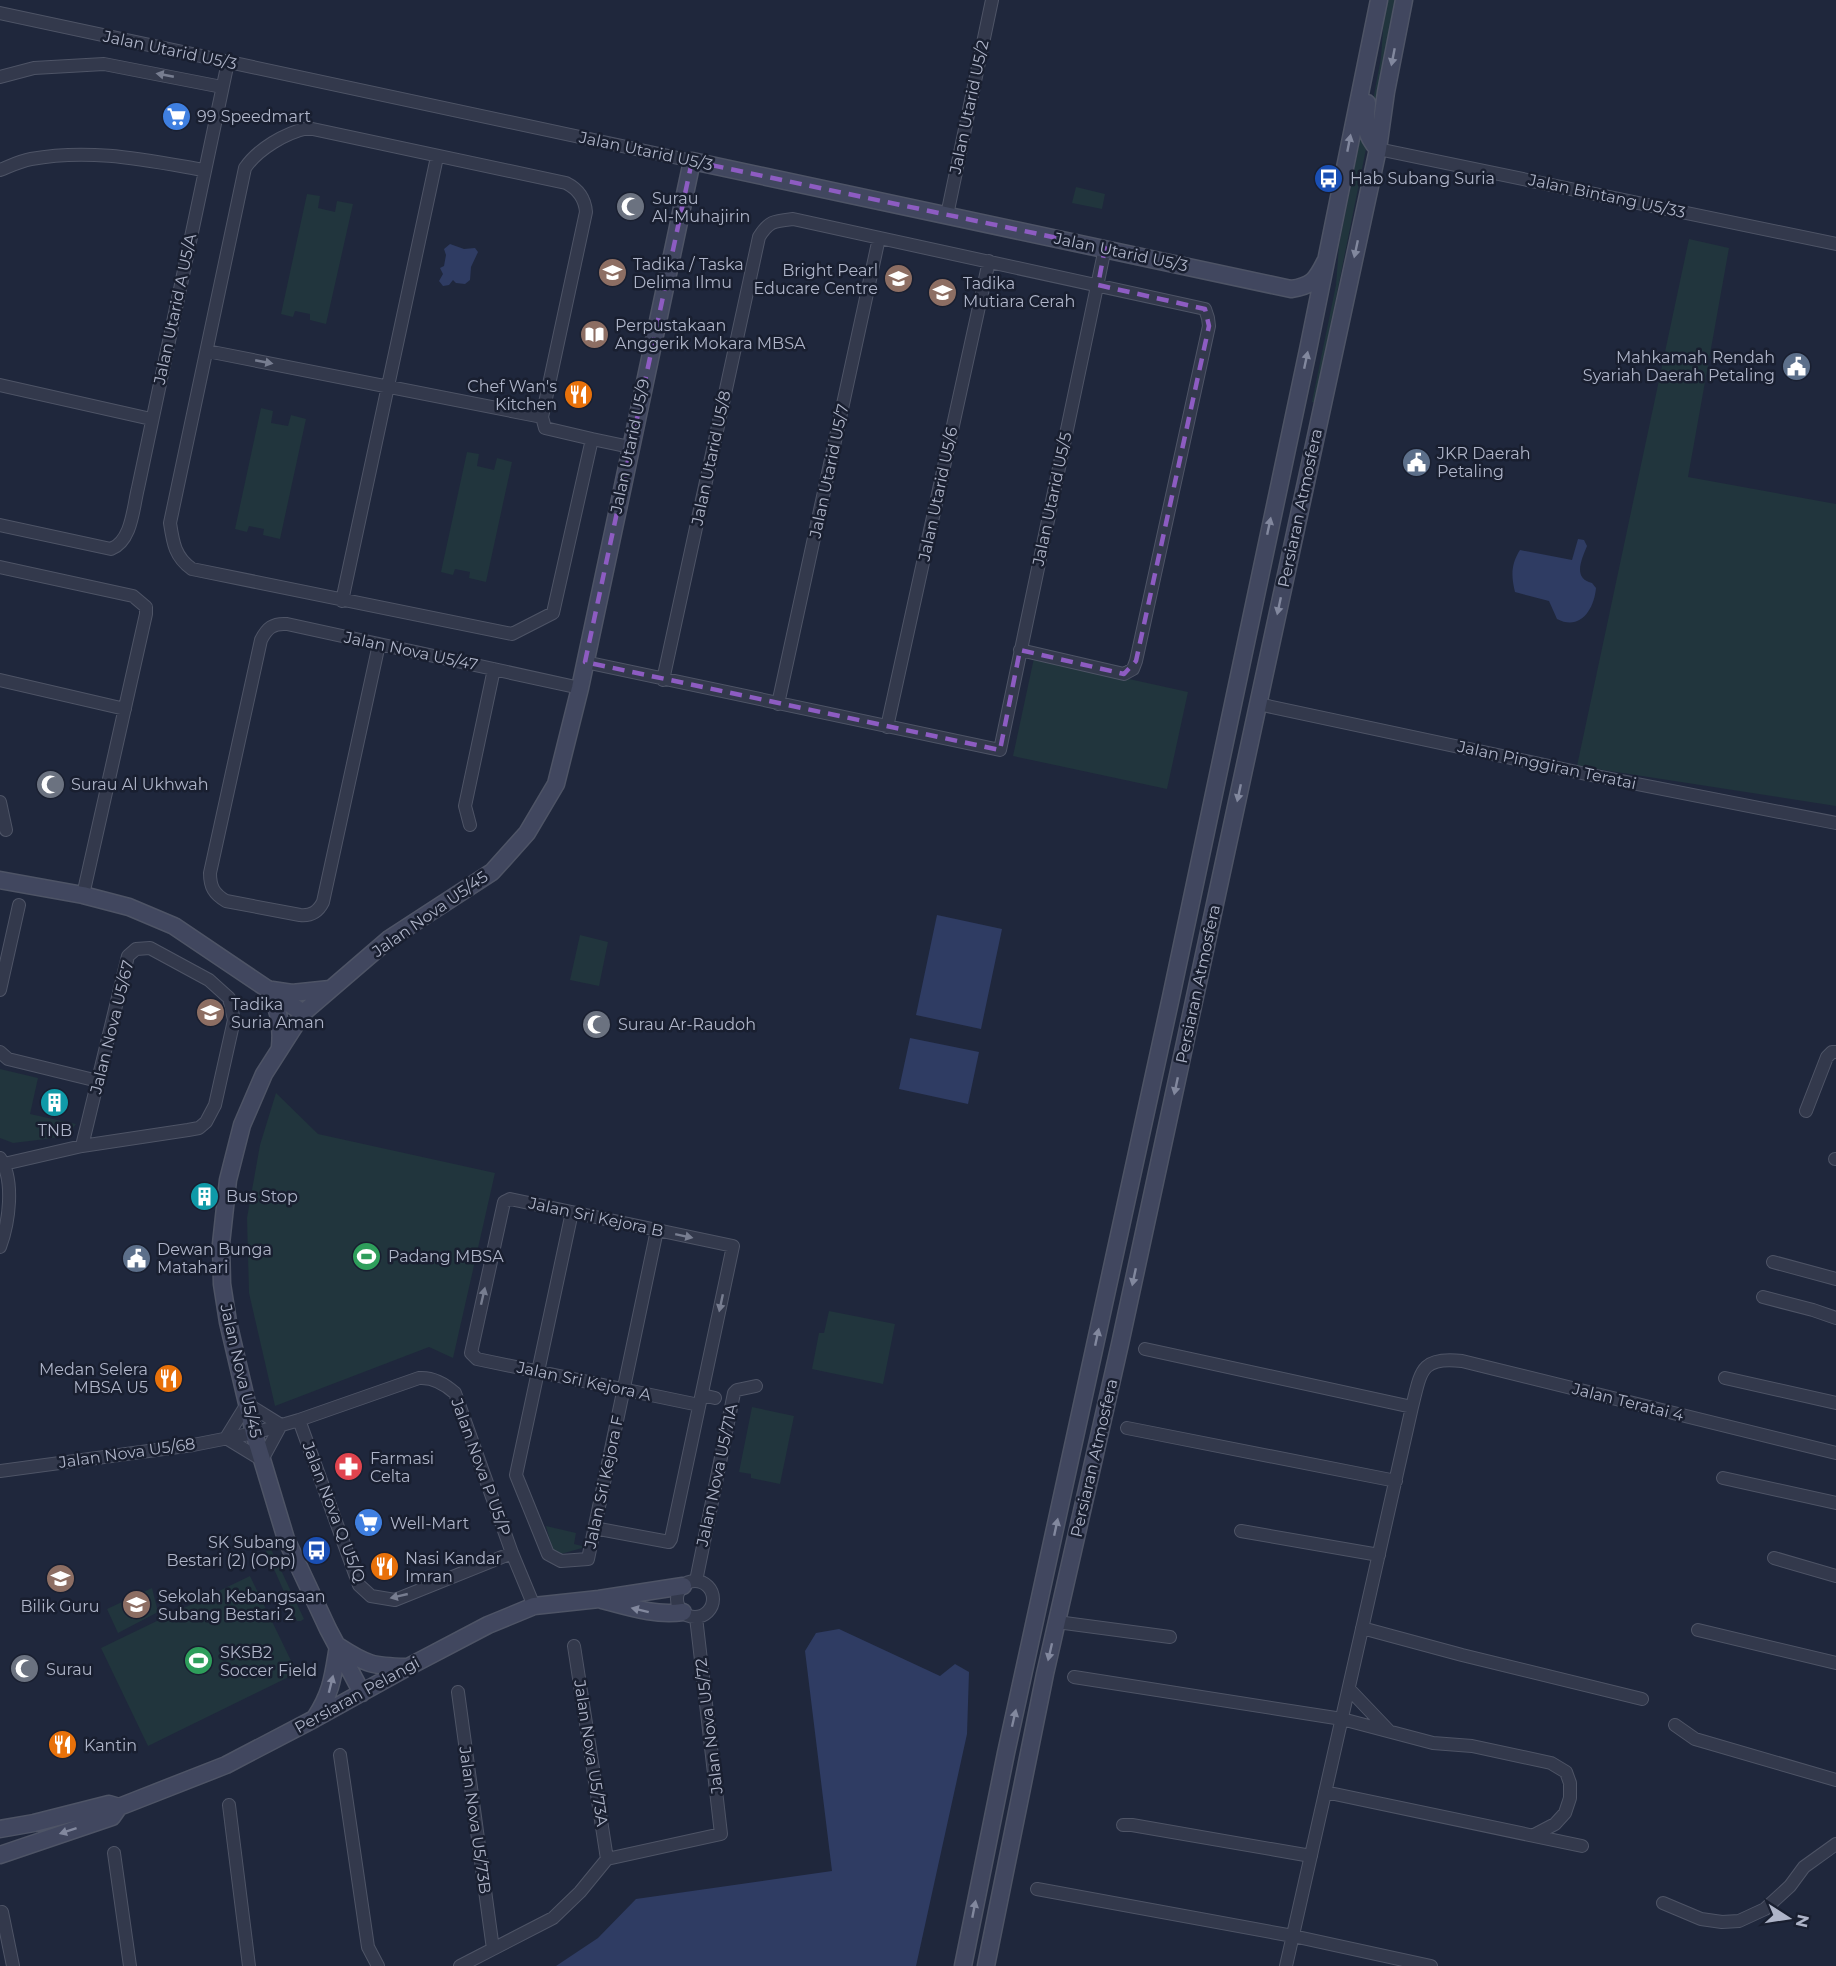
<svg xmlns="http://www.w3.org/2000/svg" width="1836" height="1966" font-family="Montserrat,sans-serif">
  <rect width="100%" height="100%" fill="#1f273c"/>
  <!-- green -->
  <path fill="#21353d" d="M 1387,0 L 1399,0 L 1373,125 L 1370,116 L 1381,58 L 1384,15 Z
    M 1362,130 L 1368,139 L 1315,402 L 1312,402 L 1336,285 L 1339,245 Z
    M 1076,187 L 1105,194 L 1102,209 L 1072,203 Z
    M 307,194 L 320,196 L 318,208 L 335,212 L 337,201 L 353,204 L 326,324 L 310,320 L 310,314 L 295,311 L 293,317 L 281,314 Z
    M 1689,239 L 1729,248 L 1688,477 L 1836,504 L 1836,806 L 1577,766 Z
    M 261,408 L 273,411 L 271,423 L 288,426 L 291,415 L 306,419 L 280,539 L 263,535 L 264,529 L 249,526 L 247,532 L 235,529 Z
    M 467,452 L 479,454 L 477,466 L 494,470 L 497,458 L 512,462 L 486,582 L 469,578 L 470,572 L 455,569 L 453,575 L 441,572 Z
    M 1034,658 L 1188,692 L 1167,789 L 1013,756 Z
    M 580,935 L 608,942 L 599,986 L 570,980 Z
    M 0,1069 L 38,1078 L 30,1114 L 76,1124 L 70,1132 L 62,1137 L 13,1143 L 0,1138 Z
    M 276,1093 L 318,1134 L 495,1173 L 453,1358 L 429,1347 L 275,1406 L 249,1293 L 247,1218 L 260,1145 Z
    M 829,1311 L 895,1324 L 883,1384 L 812,1369 L 819,1333 L 824,1333 Z
    M 752,1407 L 794,1416 L 780,1484 L 751,1478 L 751,1474 L 739,1472 Z
    M 546,1526 L 576,1533 L 574,1544 L 582,1546 L 582,1548 L 554,1556 Z
    M 270,1547 L 304,1619 L 301,1621 L 297,1621 L 266,1551 Z
    M 250,1576 L 297,1673 L 148,1746 L 101,1648 Z
    M 152,1588 L 158,1612 L 118,1633 L 107,1609 Z"/>
  <!-- water -->
  <path fill="#2f3c63" d="M 450,244 L 464,249 L 475,248 L 478,252 L 471,267 L 470,280 L 465,284 L 456,283 L 453,280 L 449,285 L 443,286 L 439,281 L 443,274 L 440,268 L 444,266 L 446,255 L 444,249 Z
    M 1578,539 L 1584,540 L 1587,546 C 1582,559 1572,578 1592,583 L 1596,588 C 1594,610 1580,631 1557,619 L 1549,601 L 1515,592 C 1511,576 1511,564 1520,550 L 1572,560 Z
    M 937,915 L 1002,929 L 981,1029 L 916,1015 Z
    M 910,1038 L 979,1052 L 968,1104 L 899,1089 Z
    M 839,1629 L 940,1676 L 955,1664 L 969,1672 L 967,1734 L 916,1966 L 556,1966 L 598,1938 L 636,1899 L 832,1871 L 805,1651 L 816,1633 Z"/>
  <g fill="none" stroke-linecap="round" stroke-linejoin="round">
    <defs>
      <path id="street" d="M 0,13 L 692,161
        M 0,77 L 34,68 L 104,64 L 222,87
        M 308,128 L 566,183 C 578,189 585,199 586,212 L 542,417 L 545,428 L 592,439 L 553,613 L 512,634 L 192,569 C 175,557 173,543 170,523 L 245,168 C 258,149 285,133 308,128 Z
        M 1378,149 L 1836,244
        M 0,170 C 10,166 20,161 31,159 C 91,148 145,160 204,170
        M 947,215 L 992,0
        M 207,351 L 542,417
        M 0,385 L 151,419
        M 592,439 L 630,447
        M 0,525 L 111,549 C 132,541 133,508 138,488 L 228,62
        M 0,567 L 133,596 L 146,607 L 146,614 L 83,895
        M 342,601 L 437,157
        M 379,644 L 323,902 C 318,912 311,916 300,915 L 226,901 C 214,894 210,887 210,873 L 261,640 C 267,628 273,623 287,624 L 580,688
        M 585,662 L 1000,750 L 1105,248
        M 0,680 L 125,709
        M 663,680 L 759,237 C 769,221 774,221 793,219 L 1205,309 L 1208,318 L 1209,326 L 1136,661 L 1133,669 L 1124,674 L 1020,650
        M 778,704 L 879,238
        M 1258,704 L 1586,774 L 1836,823
        M 887,727 L 989,261
        M 0,802 L 6,830
        M 470,825 L 465,806 L 494,669
        M 0,990 L 19,905
        M 0,1052 L 8,1059 L 98,1081
        M 1806,1111 L 1827,1057 L 1832,1052 L 1836,1052
        M 0,1158 C 15,1180 9,1223 0,1247
        M 1835,1159 L 1836,1159
        M 4,1164 L 82,1146 L 188,1130 L 199,1128 L 206,1122 L 215,1105 L 234,1020 L 229,998 L 209,980 L 150,948 L 136,949 L 128,956 L 82,1146
        M 572,1212 L 516,1475 L 548,1554 L 561,1561 L 588,1559 L 657,1230
        M 1773,1262 L 1836,1279
        M 1763,1297 L 1813,1310 L 1836,1318
        M 1145,1349 L 1412,1407
        M 1725,1378 L 1836,1403
        M 702,1395 L 715,1398
        M 299,1420 L 359,1585 L 371,1596 L 395,1600 L 512,1553
        M 1127,1428 L 1396,1481
        M 226,1438 L 262,1460 L 281,1425
        M 226,1438 L 247,1404 L 281,1425
        M 0,1471 L 193,1445 L 254,1433 L 299,1420 L 419,1378 C 432,1377 445,1384 455,1393 L 512,1553 L 534,1606
        M 1723,1478 L 1836,1503
        M 594,1528 L 669,1542 L 671,1539 L 733,1246 L 510,1199 L 504,1202 L 471,1353 L 477,1359 L 699,1405
        M 1241,1531 L 1379,1555
        M 1774,1558 L 1836,1576
        M677 1599a18 18 0 1 1 36 0a18 18 0 1 1-36 0Z
        M 696,1581 L 734,1393 L 737,1390 L 756,1386
        M 1057,1622 L 1170,1637
        M 1362,1628 L 1462,1655 L 1642,1699
        M 1698,1630 L 1836,1663
        M 574,1646 L 607,1859
        M 1074,1677 L 1342,1719 L 1433,1743 L 1472,1746 L 1551,1763 L 1566,1772 L 1570,1783 L 1570,1798 L 1565,1813 L 1555,1824 L 1534,1835
        M 1349,1689 L 1389,1731
        M 458,1692 L 493,1949
        M 1675,1725 L 1695,1739 L 1836,1780
        M 340,1755 L 368,1947 L 378,1966
        M 1325,1792 L 1582,1846
        M 229,1805 L 249,1966
        M 1123,1825 L 1132,1825 L 1311,1856
        M 114,1853 L 130,1966
        M 1037,1889 L 1293,1936 L 1431,1966
        M 1663,1903 L 1701,1919 L 1722,1922 L 1739,1921 L 1765,1909 L 1790,1886 L 1804,1867 L 1836,1844
        M 2,1912 L 13,1966
        M 460,1966 L 553,1918 L 580,1892 L 607,1859 L 721,1834 L 696,1617
        M 1286,1966 L 1412,1407 C 1421,1372 1420,1356 1462,1361 L 1836,1453"/>
      <path id="secondary" d="M 1367,103 C 1365,121 1364,135 1378,149
        M 0,880 L 83,895 L 129,907 L 174,926 L 303,1013
        M 272,990 L 292,993 L 330,989
        M 269,991 C 279,1010 282,1026 280,1047
        M 602,1600 C 629,1607 655,1616 683,1612
        M 338,1646 C 367,1665 373,1666 406,1667
        M 362,1693 L 328,1629 L 286,1539 L 254,1433 L 228,1322 L 222,1284 L 221,1244 L 228,1180 L 242,1125 L 264,1074 L 303,1013 L 389,939 L 492,872 L 527,833 L 556,784 L 580,688 L 692,161 L 1291,289 C 1312,286 1316,280 1325,262
        M 315,1718 C 332,1692 333,1676 338,1646
        M 0,1829 L 34,1823 L 109,1804 L 119,1807
        M 0,1855 L 112,1817 L 119,1807 L 226,1765 L 314,1719 L 408,1667 L 488,1625 L 534,1606 L 599,1599 L 683,1586
        M 963,1966 L 1006,1753 L 1171,997 L 1308,350 L 1379,0
        M 986,1966 L 1045,1674 L 1120,1344 L 1378,149 L 1386,92 L 1404,0"/>
    </defs>
    <!-- street casing -->
    <use href="#street" stroke="#4e5466" stroke-width="14"/>
    <!-- secondary casing -->
    <use href="#secondary" stroke="#4e5466" stroke-width="19"/>
    <!-- street -->
    <use href="#street" stroke="#33394c" stroke-width="12"/>
    <!-- secondary -->
    <use href="#secondary" stroke="#41475f" stroke-width="16"/>
  </g>
  <!-- one-way arrows -->
  <defs><path id="oneway-solid" d="M-6-.8H1V-3.2L6.5 0L1 3.2V.8H-6Z" transform="scale(1.5)"/></defs>
  <g fill="#82889e">
    <use href="#oneway-solid" transform="translate(1393 57) rotate(101)"/>
    <use href="#oneway-solid" transform="translate(1349 143) rotate(-79)"/>
    <use href="#oneway-solid" transform="translate(1356 249) rotate(102)"/>
    <use href="#oneway-solid" transform="translate(1306 360) rotate(-78)"/>
    <use href="#oneway-solid" transform="translate(1269 526) rotate(-78)"/>
    <use href="#oneway-solid" transform="translate(1279 606) rotate(102)"/>
    <use href="#oneway-solid" transform="translate(1239 793) rotate(102)"/>
    <use href="#oneway-solid" transform="translate(1176 1086) rotate(102)"/>
    <use href="#oneway-solid" transform="translate(1134 1277) rotate(102)"/>
    <use href="#oneway-solid" transform="translate(1097 1337) rotate(-78)"/>
    <use href="#oneway-solid" transform="translate(1056 1527) rotate(-78)"/>
    <use href="#oneway-solid" transform="translate(640 1610) rotate(-166)"/>
    <use href="#oneway-solid" transform="translate(1050 1652) rotate(103)"/>
    <use href="#oneway-solid" transform="translate(331 1684) rotate(-76)"/>
    <use href="#oneway-solid" transform="translate(1014 1718) rotate(-77)"/>
    <use href="#oneway-solid" transform="translate(68 1831) rotate(162)"/>
    <use href="#oneway-solid" transform="translate(974 1909) rotate(-79)"/>
  </g>
  <g fill="#777d90">
    <use href="#oneway-solid" transform="translate(165 75) rotate(-169)"/>
    <use href="#oneway-solid" transform="translate(264 362) rotate(11)"/>
    <use href="#oneway-solid" transform="translate(684 1236) rotate(12)"/>
    <use href="#oneway-solid" transform="translate(483 1296) rotate(-77)"/>
    <use href="#oneway-solid" transform="translate(721 1303) rotate(102)"/>
    <use href="#oneway-solid" transform="translate(399 1596) rotate(167)"/>
  </g>
  <!-- marked area -->
  <path fill="none" stroke="#8d5cc2" stroke-width="4.5" stroke-dasharray="12 8" stroke-linejoin="round" d="M 692,161 L 1105,248 L 1098,285 L 1205,309 L 1209,326 L 1136,661 L 1124,674 L 1020,650 L 1000,750 L 585,662 Z"/>
  <!-- icons -->
  <defs>
    <symbol id="supermarket-disc" viewBox="-11 -11 22 22"><circle r="9.5" fill="#3f7fe0" stroke="#191f30"/><path d="M-6-5.5h2.5l.6 2H6L4.5 2H-2.5L-4.4-4H-6ZM-1.5 3.2a1.3 1.3 0 1 0 .1 0ZM3 3.2a1.3 1.3 0 1 0 .1 0Z" fill="#fff"/></symbol>
    <symbol id="bus-disc" viewBox="-11 -11 22 22"><circle r="9.5" fill="#1a4fb4" stroke="#191f30"/><path d="M-5-6H5V4H4V6H2V4H-2V6H-4V4H-5ZM-3.5-4V0h7V-4ZM-3.5 1.2v1.5H-2V1.2ZM2 1.2v1.5H3.5V1.2Z" fill="#fff"/></symbol>
    <symbol id="mosque-disc" viewBox="-11 -11 22 22"><circle r="9.5" fill="#6b7280" stroke="#191f30"/><path d="M3.5-4.9A6 6 0 1 0 3.5 4.9A5 5 0 1 1 3.5-4.9Z" fill="#fff"/></symbol>
    <symbol id="school-disc" viewBox="-11 -11 22 22"><circle r="9.5" fill="#8d6e63" stroke="#191f30"/><path d="M0-5L7-2L0 1L-7-2ZM-4 1L0 2.5L4 1V4Q0 6-4 4Z" fill="#fff"/></symbol>
    <symbol id="library-disc" viewBox="-11 -11 22 22"><circle r="9.5" fill="#8d6e63" stroke="#191f30"/><path d="M-6-4Q-3-5.5-.7-3.5V5Q-3 3-6 4ZM6-4Q3-5.5 .7-3.5V5Q3 3 6 4Z" fill="#fff"/></symbol>
    <symbol id="civic-disc" viewBox="-11 -11 22 22"><circle r="9.5" fill="#5c6f8a" stroke="#191f30"/><path d="M-.6-6.5H3V-4.5H.6V-3L4-1V1h2V6H-6V1h2V-1L-.6-3ZM-1.2 2.5V6h2.4V2.5Z" fill="#fff"/></symbol>
    <symbol id="restaurant-disc" viewBox="-11 -11 22 22"><circle r="9.5" fill="#e8710a" stroke="#191f30"/><path d="M-5-6h1v4h1v-4h1v4h1v-4h1v5L-1.5 .5V6h-2V.5L-5-1ZM5-6V6H3V1.5H1.5Q1.5-4 5-6Z" fill="#fff"/></symbol>
    <symbol id="building-disc" viewBox="-11 -11 22 22"><circle r="9.5" fill="#0f9aa8" stroke="#191f30"/><path d="M-4-6H4V6H1V3H-1V6H-4ZM-2.5-4.3h1.7v1.8h-1.7ZM.8-4.3h1.7v1.8H.8ZM-2.5-1h1.7V.8h-1.7ZM.8-1h1.7V.8H.8Z" fill="#fff"/></symbol>
    <symbol id="stadium-disc" viewBox="-11 -11 22 22"><circle r="9.5" fill="#2e9e5b" stroke="#191f30"/><path d="M0-5a6.5 5 0 1 0 0 10a6.5 5 0 1 0 0-10ZM-3.5-1.8h7v3.6h-7Z" fill="#fff"/></symbol>
    <symbol id="pharmacy-disc" viewBox="-11 -11 22 22"><circle r="9.5" fill="#e0444e" stroke="#191f30"/><path d="M-2-6h4v4h4v4h-4v4h-4v-4h-4v-4h4Z" fill="#fff"/></symbol>
  </defs>
  <g fill-rule="evenodd">
    <use href="#supermarket-disc" x="160" y="100" width="33" height="33"/>
    <use href="#bus-disc" x="1312" y="162" width="33" height="33"/>
    <use href="#mosque-disc" x="614" y="190" width="33" height="33"/>
    <use href="#school-disc" x="596" y="256" width="33" height="33"/>
    <use href="#school-disc" x="882" y="262" width="33" height="33"/>
    <use href="#school-disc" x="926" y="276" width="33" height="33"/>
    <use href="#library-disc" x="578" y="318" width="33" height="33"/>
    <use href="#civic-disc" x="1780" y="350" width="33" height="33"/>
    <use href="#restaurant-disc" x="562" y="378" width="33" height="33"/>
    <use href="#civic-disc" x="1400" y="446" width="33" height="33"/>
    <use href="#mosque-disc" x="34" y="768" width="33" height="33"/>
    <use href="#school-disc" x="194" y="996" width="33" height="33"/>
    <use href="#mosque-disc" x="580" y="1008" width="33" height="33"/>
    <use href="#building-disc" x="38" y="1086" width="33" height="33"/>
    <use href="#building-disc" x="188" y="1180" width="33" height="33"/>
    <use href="#stadium-disc" x="350" y="1240" width="33" height="33"/>
    <use href="#civic-disc" x="120" y="1242" width="33" height="33"/>
    <use href="#restaurant-disc" x="152" y="1362" width="33" height="33"/>
    <use href="#pharmacy-disc" x="332" y="1450" width="33" height="33"/>
    <use href="#supermarket-disc" x="352" y="1506" width="33" height="33"/>
    <use href="#bus-disc" x="300" y="1534" width="33" height="33"/>
    <use href="#restaurant-disc" x="368" y="1550" width="33" height="33"/>
    <use href="#school-disc" x="44" y="1562" width="33" height="33"/>
    <use href="#school-disc" x="120" y="1588" width="33" height="33"/>
    <use href="#stadium-disc" x="182" y="1644" width="33" height="33"/>
    <use href="#mosque-disc" x="8" y="1652" width="33" height="33"/>
    <use href="#restaurant-disc" x="46" y="1728" width="33" height="33"/>
  </g>
  <g text-anchor="middle" dominant-baseline="central" stroke-width="5" stroke-linejoin="round" paint-order="stroke">
    <!-- street labels -->
    <g font-size="16" fill="#aeb4c8" stroke="#191f30">
      <text transform="translate(170 50) rotate(12)">Jalan Utarid U5/3</text>
      <text transform="translate(969 107) rotate(-78)">Jalan Utarid U5/2</text>
      <text transform="translate(646 151) rotate(12)">Jalan Utarid U5/3</text>
      <text transform="translate(1607 196) rotate(12)">Jalan Bintang U5/33</text>
      <text transform="translate(1121 252) rotate(12)">Jalan Utarid U5/3</text>
      <text transform="translate(175 309) rotate(-78)">Jalan Utarid A U5/A</text>
      <text transform="translate(630 446) rotate(-78)">Jalan Utarid U5/9</text>
      <text transform="translate(711 458) rotate(-78)">Jalan Utarid U5/8</text>
      <text transform="translate(829 471) rotate(-78)">Jalan Utarid U5/7</text>
      <text transform="translate(938 494) rotate(-78)">Jalan Utarid U5/6</text>
      <text transform="translate(1052 499) rotate(-78)">Jalan Utarid U5/5</text>
      <text transform="translate(1300 508) rotate(-78)">Persiaran Atmosfera</text>
      <text transform="translate(411 651) rotate(12)">Jalan Nova U5/47</text>
      <text transform="translate(1547 765) rotate(12)">Jalan Pinggiran Teratai</text>
      <text transform="translate(430 914) rotate(-35)">Jalan Nova U5/45</text>
      <text transform="translate(1198 984) rotate(-78)">Persiaran Atmosfera</text>
      <text transform="translate(112 1027) rotate(-76)">Jalan Nova U5/67</text>
      <text transform="translate(596 1217) rotate(12)">Jalan Sri Kejora B</text>
      <text transform="translate(241 1371) rotate(77)">Jalan Nova U5/45</text>
      <text transform="translate(584 1381) rotate(12)">Jalan Sri Kejora A</text>
      <text transform="translate(1628 1402) rotate(14)">Jalan Teratai 4</text>
      <text transform="translate(127 1453) rotate(-8)">Jalan Nova U5/68</text>
      <text transform="translate(1094 1458) rotate(-77)">Persiaran Atmosfera</text>
      <text transform="translate(481 1467) rotate(70)">Jalan Nova P U5/P</text>
      <text transform="translate(717 1475) rotate(-78)">Jalan Nova U5/71A</text>
      <text transform="translate(604 1482) rotate(-78)">Jalan Sri Kejora F</text>
      <text transform="translate(334 1512) rotate(69)">Jalan Nova Q U5/Q</text>
      <text transform="translate(357 1695) rotate(-29)">Persiaran Pelangi</text>
      <text transform="translate(709 1726) rotate(-97)">Jalan Nova U5/72</text>
      <text transform="translate(591 1753) rotate(81)">Jalan Nova U5/73A</text>
      <text transform="translate(475 1820) rotate(82)">Jalan Nova U5/73B</text>
    </g>
    <!-- poi labels -->
    <g font-size="16" fill="#aeb4c8" stroke="#191f30" text-anchor="start">
      <text x="197" y="116">99 Speedmart</text>
      <text x="1350" y="178">Hab Subang Suria</text>
      <text x="652" y="198">Surau<tspan x="652" dy="18">Al-Muhajirin</tspan></text>
      <text x="633" y="264">Tadika / Taska<tspan x="633" dy="18">Delima Ilmu</tspan></text>
      <text x="878" y="270" text-anchor="end">Bright Pearl<tspan x="878" dy="18">Educare Centre</tspan></text>
      <text x="963" y="283">Tadika<tspan x="963" dy="18">Mutiara Cerah</tspan></text>
      <text x="615" y="325">Perpustakaan<tspan x="615" dy="18">Anggerik Mokara MBSA</tspan></text>
      <text x="1775" y="357" text-anchor="end">Mahkamah Rendah<tspan x="1775" dy="18">Syariah Daerah Petaling</tspan></text>
      <text x="557" y="386" text-anchor="end">Chef Wan's<tspan x="557" dy="18">Kitchen</tspan></text>
      <text x="1437" y="453">JKR Daerah<tspan x="1437" dy="18">Petaling</tspan></text>
      <text x="71" y="784">Surau Al Ukhwah</text>
      <text x="231" y="1004">Tadika<tspan x="231" dy="18">Suria Aman</tspan></text>
      <text x="618" y="1024">Surau Ar-Raudoh</text>
      <text x="55" y="1130" text-anchor="middle">TNB</text>
      <text x="226" y="1196">Bus Stop</text>
      <text x="157" y="1249">Dewan Bunga<tspan x="157" dy="18">Matahari</tspan></text>
      <text x="388" y="1256">Padang MBSA</text>
      <text x="148" y="1369" text-anchor="end">Medan Selera<tspan x="148" dy="18">MBSA U5</tspan></text>
      <text x="370" y="1458">Farmasi<tspan x="370" dy="18">Celta</tspan></text>
      <text x="390" y="1523">Well-Mart</text>
      <text x="296" y="1542" text-anchor="end">SK Subang<tspan x="296" dy="18">Bestari (2) (Opp)</tspan></text>
      <text x="405" y="1558">Nasi Kandar<tspan x="405" dy="18">Imran</tspan></text>
      <text x="158" y="1596">Sekolah Kebangsaan<tspan x="158" dy="18">Subang Bestari 2</tspan></text>
      <text x="60" y="1606" text-anchor="middle">Bilik Guru</text>
      <text x="220" y="1652">SKSB2<tspan x="220" dy="18">Soccer Field</tspan></text>
      <text x="46" y="1669">Surau</text>
      <text x="84" y="1745">Kantin</text>
    </g>
  </g>
  <!-- north arrow -->
  <g transform="translate(1788 1918) rotate(102)" stroke="#191f30" stroke-width="4.5" paint-order="stroke">
  <path d="M0-4.5L10 22L0 15L-10 22Z" fill="#aeb4c8"/>
  <text y="-9" font-size="16" font-weight="bold" text-anchor="middle" fill="#aeb4c8">N</text>
  </g>
</svg>
